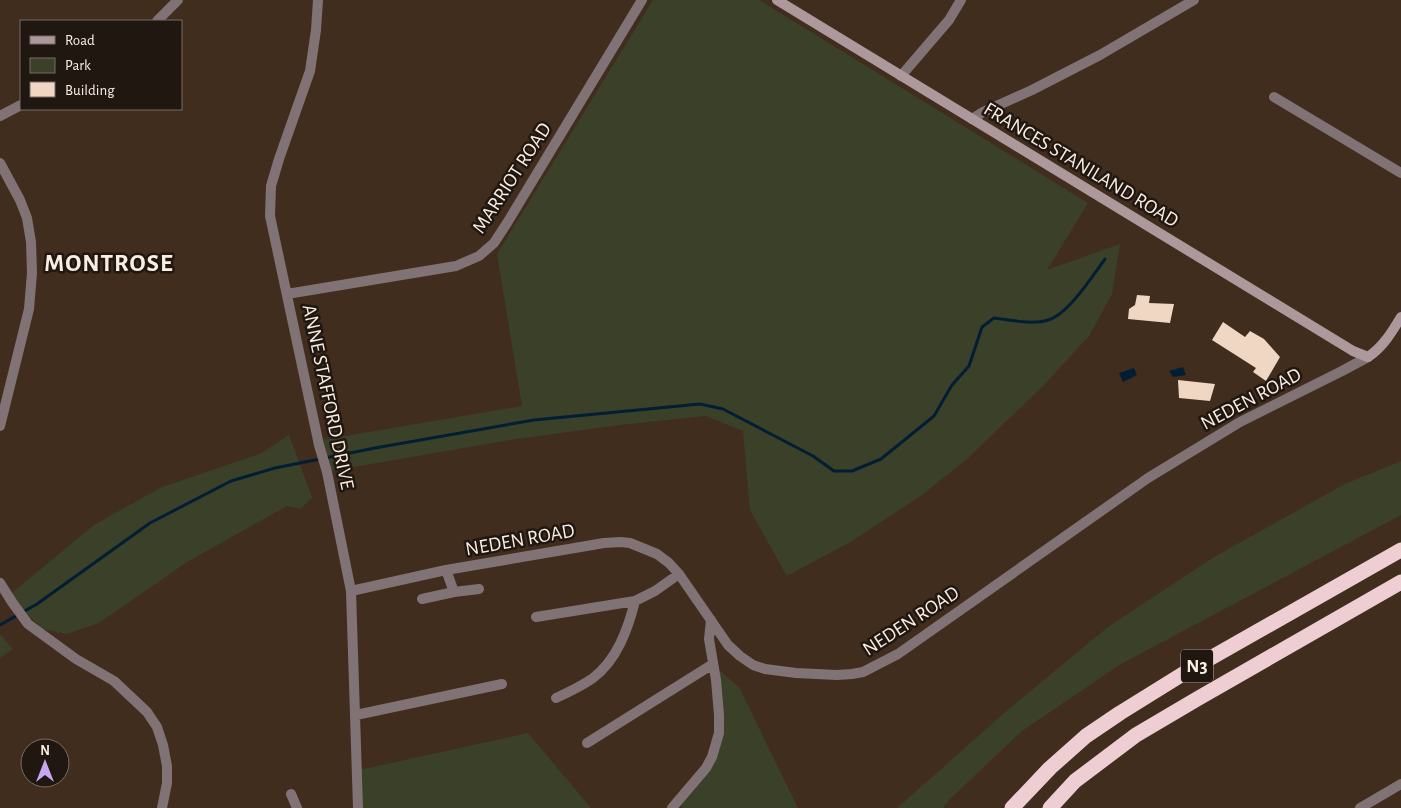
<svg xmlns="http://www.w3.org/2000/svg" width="1401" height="808" font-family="'Alegreya Sans',sans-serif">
  <rect width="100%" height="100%" fill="#402d1d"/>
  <!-- green -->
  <path fill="#3b4028" d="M 653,0 L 759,0 L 1088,203 L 1047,270 L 1120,244 L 1112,294 L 1089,336 L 1045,384 L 967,459 L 922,495 L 852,541 L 787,576 L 750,510 L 743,431 L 706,416 L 620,425 L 516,439 L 331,471 L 322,440 L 522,406 L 497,254 Z
    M 289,435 L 312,497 L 301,509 L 287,506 L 187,562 L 99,623 L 66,634 L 43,629 L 8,596 L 94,525 L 162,487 L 260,454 Z
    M 1401,461 L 1401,515 L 1121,664 L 1022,731 L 949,800 L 943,808 L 897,808 L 1010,708 L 1108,627 L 1214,557 L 1345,484 Z
    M 0,634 L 13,649 L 0,658 Z
    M 713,665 L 739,687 L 798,808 L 682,808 L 681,804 L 708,763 L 715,735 Z
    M 528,733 L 591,808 L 361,808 L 359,770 Z"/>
  <!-- water -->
  <path fill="#021e34" d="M 1183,367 L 1186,375 L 1173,377 L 1169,371 Z
    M 1134,368 L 1137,375 L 1123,382 L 1119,373 Z"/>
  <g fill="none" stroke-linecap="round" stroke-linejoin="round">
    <!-- stream -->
    <path stroke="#021e34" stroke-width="3" d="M 0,625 L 37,604 L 150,523 L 231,481 L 275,468 L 375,448 L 534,420 L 700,404 L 723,409 L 813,456 L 834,471 L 852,471 L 881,459 L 934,416 L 952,385 L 969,366 L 982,327 L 994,318 C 1010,320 1033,325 1048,320 C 1068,315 1093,275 1105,259"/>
  </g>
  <!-- building -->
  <path fill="#f0d7c3" d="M 1137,295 L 1150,296 L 1149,303 L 1174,304 L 1170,323 L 1128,319 L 1129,309 L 1135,305 Z
    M 1223,322 L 1245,337 L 1250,331 L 1264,339 L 1280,357 L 1266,381 L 1253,372 L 1256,368 L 1212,340 Z
    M 1178,380 L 1215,384 L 1210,401 L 1179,398 Z"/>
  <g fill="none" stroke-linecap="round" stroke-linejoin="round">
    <!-- street -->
    <path stroke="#817375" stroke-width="10" d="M 318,0 L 316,30 L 310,71 L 279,159 L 271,186 L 270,216 L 319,445 L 327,472 L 351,591 L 358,808
      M 157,21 L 178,0
      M 901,76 L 949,20 L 961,0
      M 1274,97 L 1401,173
      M 0,116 L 21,105
      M 972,119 L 983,112 L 1032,90 L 1100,55 L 1194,0
      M 0,163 L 20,200 L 27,218 L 31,242 L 32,273 L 29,309 L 0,426
      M 287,294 L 456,266 L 479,256 L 494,243 L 507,223 L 642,0
      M 446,570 L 454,592
      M 0,583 L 12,602 L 28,624 L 76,659 L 114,681 L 147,712 L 157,727 L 163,745 L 167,766 L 167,783 L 162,808
      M 351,591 L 446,570 L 604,543 L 620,542 L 630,543 L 657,554 L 669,563 L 679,574 L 728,645 L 740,656 L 753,665 L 765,669 L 796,673 L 837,675 L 852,674 L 863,672 L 898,654 L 1148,478 L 1240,422 L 1342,371 L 1368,357
      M 422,599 L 454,592 L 479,589
      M 536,617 L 635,601 L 655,591 L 679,574
      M 556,698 C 569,692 582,686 593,678 C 617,660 628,629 635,601
      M 356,715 L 502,684
      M 587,743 L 713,664
      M 291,794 L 297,808
      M 672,808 L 706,768 L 712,757 L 719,733 L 719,715 L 716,680 L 709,639 L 711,620
      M 1360,808 L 1401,784"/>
    <!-- secondary -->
    <path stroke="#ad989b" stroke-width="10" d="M 777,0 L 1353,351 L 1368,357 C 1383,347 1392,332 1401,317"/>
    <!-- highway -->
    <path stroke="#efced3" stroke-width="15" d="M 1012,808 L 1050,768 L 1086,736 L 1120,713 L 1186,672 L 1401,550
      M 1050,808 L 1075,781 L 1136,735 L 1197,699 L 1401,582"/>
  </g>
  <g text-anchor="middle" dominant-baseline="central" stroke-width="5" stroke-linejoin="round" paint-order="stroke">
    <!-- shield labels -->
    <rect fill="#201710" stroke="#b9ada4" stroke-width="1" x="1181" y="649.5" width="32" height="33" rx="4"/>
    <g font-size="19" font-weight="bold" fill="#faede3">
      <text x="1197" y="666">N3</text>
    </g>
    <!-- street labels -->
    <g font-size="20" fill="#faede3" stroke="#201710">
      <text transform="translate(1081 165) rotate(31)">FRANCES STANILAND ROAD</text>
      <text transform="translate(512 178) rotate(-57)">MARRIOT ROAD</text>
      <text transform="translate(328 397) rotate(78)">ANNE STAFFORD DRIVE</text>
      <text transform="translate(1251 399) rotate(-28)">NEDEN ROAD</text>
      <text transform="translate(520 540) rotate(-10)">NEDEN ROAD</text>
      <text transform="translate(911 621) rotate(-33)">NEDEN ROAD</text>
    </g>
    <!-- district labels -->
    <g font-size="25" font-weight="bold" letter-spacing="1" fill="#faede3" stroke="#201710">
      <text x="109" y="263">MONTROSE</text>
    </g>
  </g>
  <!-- legend -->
  <rect x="20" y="20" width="162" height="90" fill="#201710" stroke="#776d64"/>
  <rect x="30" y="36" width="25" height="8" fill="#ad989b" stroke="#776d64"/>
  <text x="65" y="45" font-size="15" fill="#faede3">Road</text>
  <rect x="30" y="58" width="25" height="15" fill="#3b4028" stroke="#776d64"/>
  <text x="65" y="70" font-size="15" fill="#faede3">Park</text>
  <rect x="30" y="82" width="25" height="15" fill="#f0d7c3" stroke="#776d64"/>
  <text x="65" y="95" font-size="15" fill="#faede3">Building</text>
  <!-- north arrow -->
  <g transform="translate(45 763)"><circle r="24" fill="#201710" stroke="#776d64"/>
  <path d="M0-4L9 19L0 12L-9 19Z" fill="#c6a6f0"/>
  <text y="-8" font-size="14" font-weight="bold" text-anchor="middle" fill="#faede3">N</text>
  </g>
</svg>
